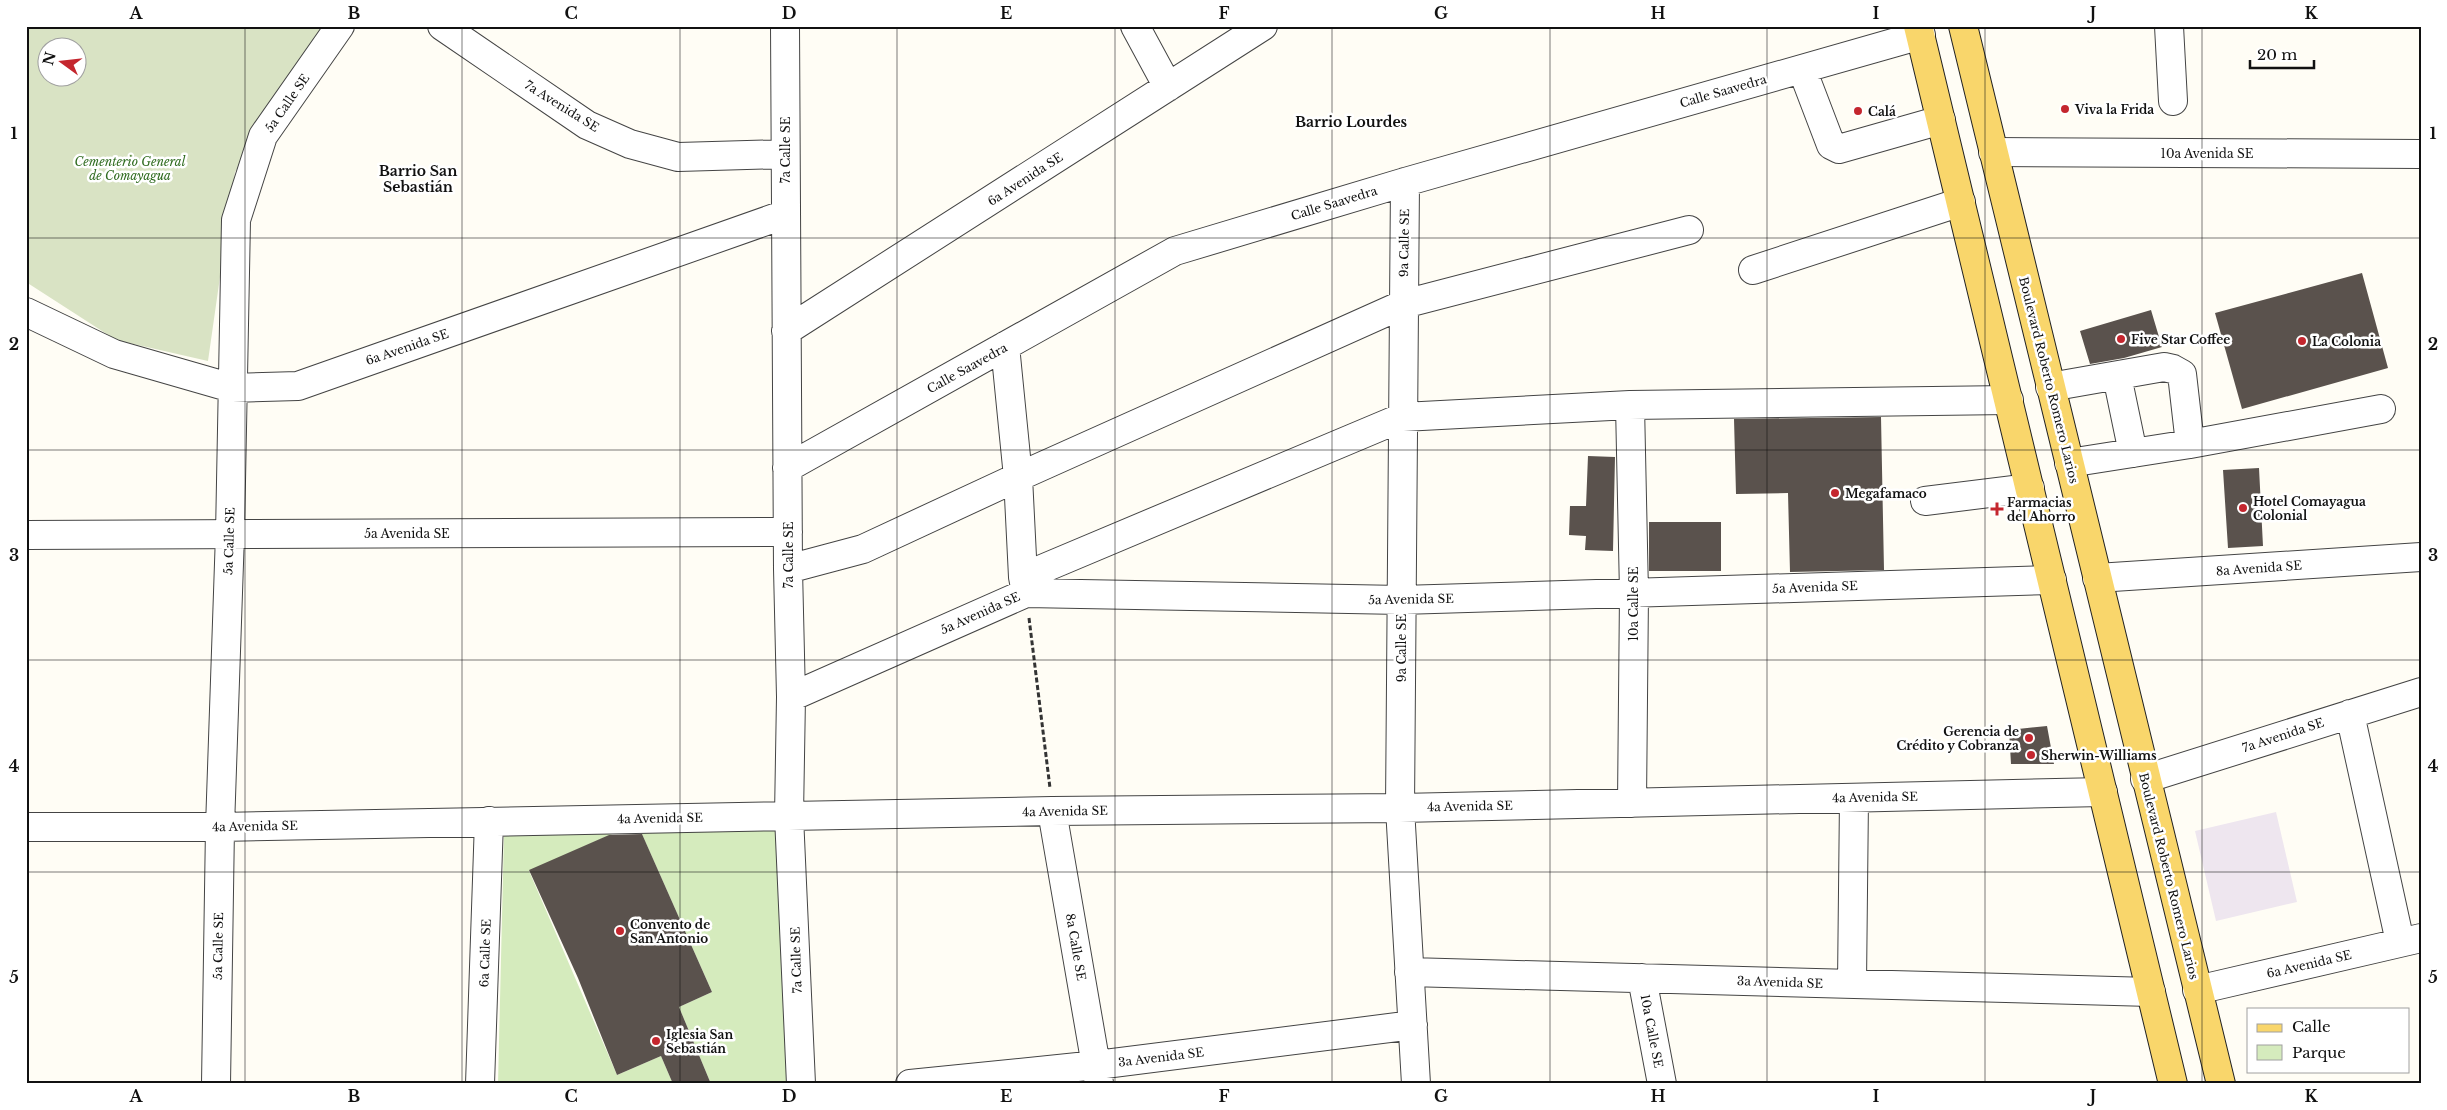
<svg xmlns="http://www.w3.org/2000/svg" width="2447" height="1110" font-family="'Libre Baskerville',serif">
  <rect width="100%" height="100%" fill="#fffdf5"/>
  <!-- industrial -->
  <path fill="#eee6ef" d="M 2276,812 L 2297,902 L 2216,921 L 2195,831 Z"/>
  <!-- green -->
  <path fill="#d5ebbd" d="M 637,823 L 529,871 L 617,1075 L 661,1056 L 673,1084 L 498,1084 L 504,834 Z
    M 637,823 L 783,823 L 796,1084 L 711,1084 L 679,1007 L 712,992 Z"/>
  <!-- cemetery -->
  <path fill="#d9e3c4" fill-rule="evenodd" d="M 26,26 L 330,26 L 235,172 L 208,361 L 116,340 L 26,282 ZM 48,48 L 78,48 L 78,78 L 48,78 Z"/>
  <!-- building -->
  <path fill="#5a524d" d="M 2362,273 L 2388,368 L 2242,409 L 2215,313 Z
    M 2151,310 L 2162,347 L 2124,358 L 2090,364 L 2080,331 Z
    M 1881,417 L 1884,570 L 1790,572 L 1788,493 L 1736,494 L 1734,419 Z
    M 1588,456 L 1615,457 L 1613,551 L 1585,550 L 1586,536 L 1569,535 L 1570,506 L 1586,506 Z
    M 2259,468 L 2263,546 L 2228,548 L 2223,470 Z
    M 1649,522 L 1721,522 L 1721,571 L 1649,571 Z
    M 2047,726 L 2054,764 L 2011,764 L 2009,730 Z
    M 642,834 L 712,992 L 679,1007 L 711,1084 L 673,1084 L 661,1056 L 617,1075 L 578,978 L 529,870 L 609,835 Z"/>
  <g fill="none" stroke-linecap="round" stroke-linejoin="round">
    <defs>
      <path id="minor" d="M 442,26 L 587,125 L 630,144 L 678,157 L 785,154
        M 785,26 L 788,569 L 791,697 L 789,816 L 801,1084
        M 1135,26 L 1168,87
        M 2169,26 L 2173,101
        M 1802,69 L 1831,145 L 1839,149 L 1941,120
        M 1993,152 L 2421,154
        M 1405,182 L 1400,808 L 1416,1084
        M 1753,270 L 1961,202
        M 26,312 L 114,354 L 232,388 L 298,386 L 786,214
        M 786,331 L 1263,26
        M 1005,346 L 1018,477 L 1023,577 L 1026,593
        M 2117,376 L 2133,453
        M 2050,387 L 2164,367 L 2173,369 L 2182,374 L 2190,444
        M 1630,405 L 1634,593 L 1632,803
        M 2069,463 L 2190,444 L 2381,409
        M 787,468 L 1175,251 L 1405,182 L 1921,35
        M 1925,501 L 2030,488
        M 26,535 L 788,532
        M 788,569 L 863,549 L 1018,477 L 1404,304 L 1689,230
        M 1023,577 L 1403,417 L 1630,405 L 2009,400
        M 2097,578 L 2421,557
        M 791,697 L 1026,593 L 1401,600 L 2052,580
        M 2350,714 L 2400,942
        M 2145,779 L 2421,692
        M 1052,811 L 1099,1083
        M 26,827 L 220,827 L 1052,811 L 1400,808 L 2103,792
        M 1409,972 L 2151,992
        M 1642,978 L 1662,1084
        M 1852,983 L 1854,798
        M 2197,990 L 2421,938
        M 216,1084 L 220,827 L 230,534 L 236,220 L 263,136 L 340,26
        M 480,1084 L 489,821
        M 910,1084 L 1097,1065 L 1413,1025"/>
      <path id="major" d="M 1918,26 L 2173,1084
        M 1963,26 L 2221,1084"/>
    </defs>
    <!-- minor casing -->
    <use href="#minor" stroke="#444" stroke-width="30"/>
    <!-- major casing -->
    <use href="#major" stroke="#222" stroke-width="30"/>
    <!-- path -->
    <path stroke="#333" stroke-width="3" stroke-dasharray="5 2.5" stroke-linecap="butt" d="M 1029,618 L 1050,788"/>
    <!-- minor -->
    <use href="#minor" stroke="#fff" stroke-width="28"/>
    <!-- major -->
    <use href="#major" stroke="#f9d66b" stroke-width="28"/>
  </g>
  <!-- grid -->
  <path fill="none" stroke="#111" stroke-width="1" stroke-opacity="0.55" d="M 245,26 L 245,1084M 462,26 L 462,1084M 680,26 L 680,1084M 897,26 L 897,1084M 1115,26 L 1115,1084M 1332,26 L 1332,1084M 1550,26 L 1550,1084M 1767,26 L 1767,1084M 1985,26 L 1985,1084M 2202,26 L 2202,1084M 26,238 L 2421,238M 26,450 L 2421,450M 26,660 L 2421,660M 26,872 L 2421,872"/>
  <!-- markers -->
  <g fill="#c4262e" stroke="#fff" stroke-width="2">
    <circle cx="2065" cy="109" r="5"/>
    <circle cx="1858" cy="111" r="5"/>
    <circle cx="2121" cy="339" r="5"/>
    <circle cx="2302" cy="341" r="5"/>
    <circle cx="1835" cy="493" r="5"/>
    <circle cx="2243" cy="508" r="5"/>
    <path d="M1994.5 501.5h5v5h5v5h-5v5h-5v-5h-5v-5h5z"/>
    <circle cx="2029" cy="738" r="5"/>
    <circle cx="2031" cy="755" r="5"/>
    <circle cx="620" cy="931" r="5"/>
    <circle cx="656" cy="1041" r="5"/>
  </g>
  <g text-anchor="middle" dominant-baseline="central" stroke-width="5" stroke-linejoin="round" paint-order="stroke">
    <!-- street labels -->
    <g font-size="12" fill="#111" stroke="#fff">
      <text transform="translate(1723 91) rotate(-16)">Calle Saavedra</text>
      <text transform="translate(287 103) rotate(-55)">5a Calle SE</text>
      <text transform="translate(562 106) rotate(32)">7a Avenida SE</text>
      <text transform="translate(785 150) rotate(-90)">7a Calle SE</text>
      <text x="2207" y="153">10a Avenida SE</text>
      <text transform="translate(1025 179) rotate(-33)">6a Avenida SE</text>
      <text transform="translate(1334 203) rotate(-17)">Calle Saavedra</text>
      <text transform="translate(1404 243) rotate(-89)">9a Calle SE</text>
      <text transform="translate(407 347) rotate(-19)">6a Avenida SE</text>
      <text transform="translate(967 368) rotate(-29)">Calle Saavedra</text>
      <text transform="translate(2049 380) rotate(76)">Boulevard Roberto Romero Larios</text>
      <text x="407" y="533">5a Avenida SE</text>
      <text transform="translate(229 541) rotate(-88)">5a Calle SE</text>
      <text transform="translate(788 555) rotate(-90)">7a Calle SE</text>
      <text transform="translate(2259 568) rotate(-4)">8a Avenida SE</text>
      <text transform="translate(1815 587) rotate(-2)">5a Avenida SE</text>
      <text transform="translate(1411 599) rotate(-1)">5a Avenida SE</text>
      <text transform="translate(1633 604) rotate(-90)">10a Calle SE</text>
      <text transform="translate(980 613) rotate(-24)">5a Avenida SE</text>
      <text transform="translate(1401 648) rotate(-90)">9a Calle SE</text>
      <text transform="translate(2283 735) rotate(-18)">7a Avenida SE</text>
      <text transform="translate(1875 797) rotate(-1)">4a Avenida SE</text>
      <text transform="translate(1470 806) rotate(-1)">4a Avenida SE</text>
      <text transform="translate(1065 811) rotate(-1)">4a Avenida SE</text>
      <text transform="translate(660 818) rotate(-1)">4a Avenida SE</text>
      <text transform="translate(255 826) rotate(-1)">4a Avenida SE</text>
      <text transform="translate(2169 876) rotate(76)">Boulevard Roberto Romero Larios</text>
      <text transform="translate(218 946) rotate(-89)">5a Calle SE</text>
      <text transform="translate(1076 947) rotate(80)">8a Calle SE</text>
      <text transform="translate(485 953) rotate(-88)">6a Calle SE</text>
      <text transform="translate(796 960) rotate(-92)">7a Calle SE</text>
      <text transform="translate(2309 964) rotate(-13)">6a Avenida SE</text>
      <text transform="translate(1780 982) rotate(2)">3a Avenida SE</text>
      <text transform="translate(1652 1031) rotate(79)">10a Calle SE</text>
      <text transform="translate(1161 1057) rotate(-7)">3a Avenida SE</text>
    </g>
    <!-- poi labels -->
    <g font-size="12" font-weight="bold" fill="#111" stroke="#fff" text-anchor="start">
      <text x="2075" y="109">Viva la Frida</text>
      <text x="1868" y="111">Calá</text>
      <text x="2131" y="339">Five Star Coffee</text>
      <text x="2312" y="341">La Colonia</text>
      <text x="1845" y="493">Megafamaco</text>
      <text x="2253" y="501">Hotel Comayagua<tspan x="2253" dy="14">Colonial</tspan></text>
      <text x="2007" y="502">Farmacias<tspan x="2007" dy="14">del Ahorro</tspan></text>
      <text x="2019" y="731" text-anchor="end">Gerencia de<tspan x="2019" dy="14">Crédito y Cobranza</tspan></text>
      <text x="2041" y="755">Sherwin-Williams</text>
      <text x="630" y="924">Convento de<tspan x="630" dy="14">San Antonio</tspan></text>
      <text x="666" y="1034">Iglesia San<tspan x="666" dy="14">Sebastián</tspan></text>
    </g>
    <!-- park labels -->
    <g font-size="12" font-style="italic" fill="#2f6b1f" stroke="#fff">
      <text x="130" y="161">Cementerio General<tspan x="130" dy="14">de Comayagua</tspan></text>
    </g>
    <!-- neighbourhood labels -->
    <g font-size="14" font-weight="bold" fill="#111" stroke="#fff">
      <text x="1351" y="122">Barrio Lourdes</text>
      <text x="418" y="171">Barrio San<tspan x="418" dy="16">Sebastián</tspan></text>
    </g>
  </g>
  <!-- border -->
  <rect width="2447" height="1110" fill="none" stroke="#ffffff" stroke-width="55"/>
  <!-- legend -->
  <rect x="2247" y="1008" width="162" height="65" fill="#ffffff" stroke="#a0a0a0"/>
  <rect x="2257" y="1024" width="25" height="8" fill="#f9d66b" stroke="#a0a0a0"/>
  <text x="2292" y="1032" font-size="15" fill="#111111">Calle</text>
  <rect x="2257" y="1045" width="25" height="15" fill="#d5ebbd" stroke="#a0a0a0"/>
  <text x="2292" y="1058" font-size="15" fill="#111111">Parque</text>
  <!-- north arrow -->
  <g transform="translate(62 62) rotate(285)"><circle r="24" fill="#ffffff" stroke="#a0a0a0"/>
  <path d="M0-4L9 19L0 12L-9 19Z" fill="#c4262e"/>
  <text y="-8" font-size="14" font-weight="bold" text-anchor="middle" fill="#111111">N</text>
  </g>
  <!-- scale -->
  <path d="M2250 60v8h64v-8" fill="none" stroke="#111111" stroke-width="2.5"/>
  <text x="2257" y="60" font-size="15" fill="#111111" stroke="#ffffff" stroke-width="4" paint-order="stroke">20 m</text>
  <rect x="28" y="28" width="2392" height="1054" fill="none" stroke="#111" stroke-width="2"/>
  <g font-size="16" text-anchor="middle" font-weight="bold" fill="#111">
    <text x="136" y="19">A</text>
    <text x="354" y="19">B</text>
    <text x="571" y="19">C</text>
    <text x="789" y="19">D</text>
    <text x="1006" y="19">E</text>
    <text x="1224" y="19">F</text>
    <text x="1441" y="19">G</text>
    <text x="1658" y="19">H</text>
    <text x="1876" y="19">I</text>
    <text x="2093" y="19">J</text>
    <text x="2311" y="19">K</text>
    <text x="14" y="139">1</text>
    <text x="2433" y="139">1</text>
    <text x="14" y="350">2</text>
    <text x="2433" y="350">2</text>
    <text x="14" y="561">3</text>
    <text x="2433" y="561">3</text>
    <text x="14" y="772">4</text>
    <text x="2433" y="772">4</text>
    <text x="14" y="983">5</text>
    <text x="2433" y="983">5</text>
    <text x="136" y="1102">A</text>
    <text x="354" y="1102">B</text>
    <text x="571" y="1102">C</text>
    <text x="789" y="1102">D</text>
    <text x="1006" y="1102">E</text>
    <text x="1224" y="1102">F</text>
    <text x="1441" y="1102">G</text>
    <text x="1658" y="1102">H</text>
    <text x="1876" y="1102">I</text>
    <text x="2093" y="1102">J</text>
    <text x="2311" y="1102">K</text>
  </g>
</svg>
